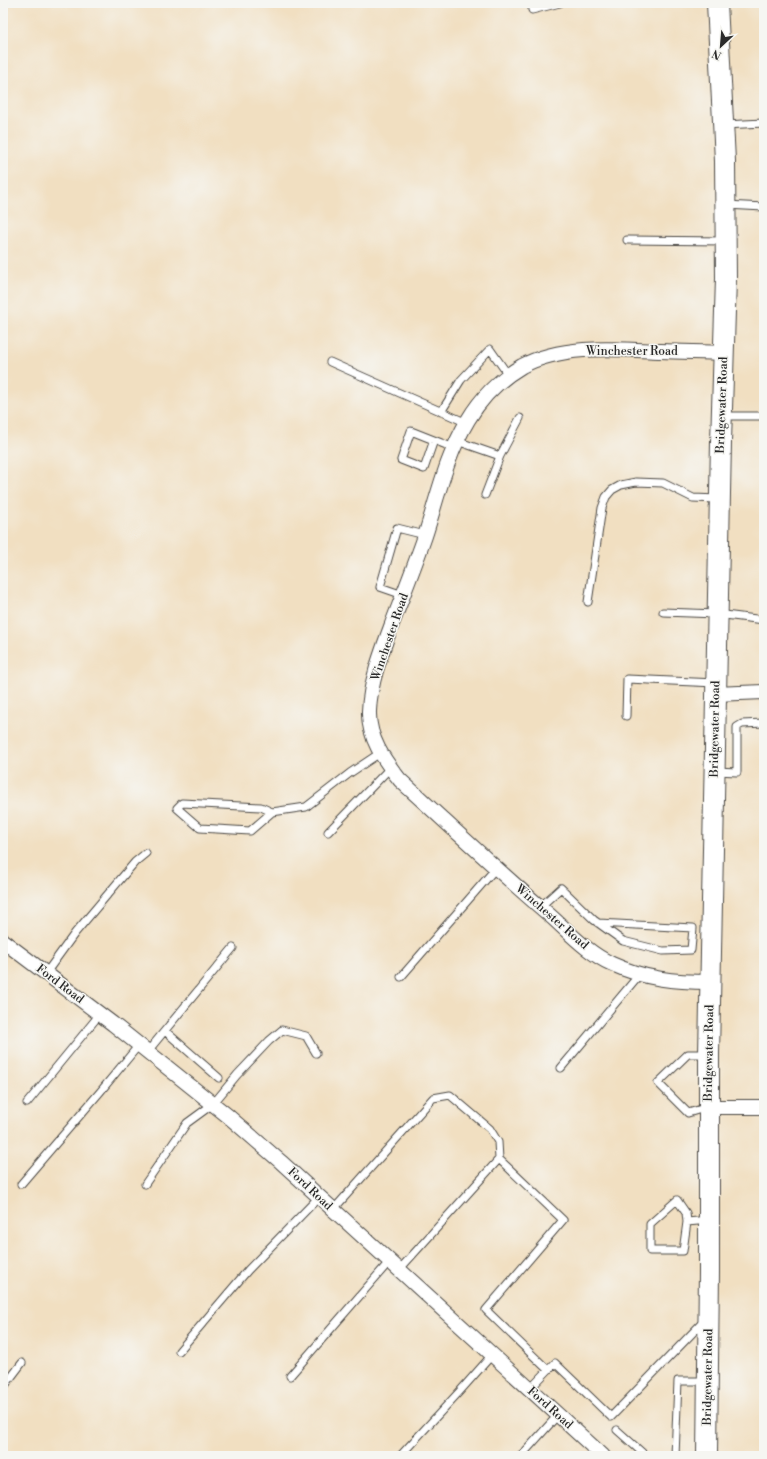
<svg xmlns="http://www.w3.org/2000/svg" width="767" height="1459" font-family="'Libre Bodoni',serif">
  <rect width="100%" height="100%" fill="#f6f6f2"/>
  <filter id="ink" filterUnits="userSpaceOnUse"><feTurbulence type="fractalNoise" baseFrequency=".025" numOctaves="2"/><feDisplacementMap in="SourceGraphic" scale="8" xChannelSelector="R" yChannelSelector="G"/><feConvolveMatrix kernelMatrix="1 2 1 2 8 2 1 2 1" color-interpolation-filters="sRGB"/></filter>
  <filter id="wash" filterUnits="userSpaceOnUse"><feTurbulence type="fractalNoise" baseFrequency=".012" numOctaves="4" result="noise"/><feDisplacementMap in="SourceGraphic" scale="16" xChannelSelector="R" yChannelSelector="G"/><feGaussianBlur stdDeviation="0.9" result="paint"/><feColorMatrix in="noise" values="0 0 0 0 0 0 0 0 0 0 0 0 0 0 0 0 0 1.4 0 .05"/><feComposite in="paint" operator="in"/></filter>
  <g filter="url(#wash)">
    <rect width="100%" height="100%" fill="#f1dfc1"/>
  </g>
  <g filter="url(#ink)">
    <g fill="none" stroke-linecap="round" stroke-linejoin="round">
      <defs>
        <path id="lane" d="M 639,3 L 654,3
          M 532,10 L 560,3
          M 724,125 L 764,123
          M 726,205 L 764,207
          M 627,240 L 724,241
          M 330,362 L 467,423
          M 441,412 L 461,380 L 490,349 L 509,376
          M 724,416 L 764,416
          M 434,440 L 424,469 L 401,460 L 411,431 L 454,448
          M 457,441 L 500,456 L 485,495
          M 500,456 L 520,418
          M 403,595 L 380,587 L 397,528 L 425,535
          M 588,602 L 602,508 L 606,497 L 612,490 L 621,485 L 636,482 L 663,483 L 693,498 L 718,499
          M 663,612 L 717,614 L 764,620
          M 626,716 L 627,679 L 716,683
          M 716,771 L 737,772 L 737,727 L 742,724 L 764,723
          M 272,812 L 250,831 L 200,828 L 177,808 L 182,803 L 261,807 L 272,812 L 306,807 L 350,773 L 380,753
          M 328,832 L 390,768
          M 540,907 L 561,888 L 594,920 L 623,941 L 663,951 L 691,950 L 693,928 L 598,923
          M 46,973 L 75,933 L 135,862 L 146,853
          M 401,977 L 496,868
          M 165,1031 L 219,1078
          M 148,1051 L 233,948
          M 708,1054 L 688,1054 L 658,1083 L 688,1113 L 708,1107
          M 561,1068 L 639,975
          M 27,1103 L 100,1014
          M 21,1184 L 100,1092 L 139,1045
          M 145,1184 L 187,1123 L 213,1104 L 237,1075 L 269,1041 L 282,1030 L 306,1036 L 316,1053
          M 333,1210 L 433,1098 L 450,1095 L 490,1129 L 498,1142 L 499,1159
          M 687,1222 L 686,1213 L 677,1200 L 650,1224 L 650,1251 L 683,1251 L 687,1222 L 709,1220
          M 399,1270 L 499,1159 L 563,1220 L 486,1310 L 548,1370
          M 179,1351 L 248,1270 L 319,1197
          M 290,1376 L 389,1262
          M 3,1388 L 22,1363
          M 530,1389 L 555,1363 L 611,1417 L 704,1321
          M 617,1430 L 646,1456
          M 400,1456 L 460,1391 L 492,1355
          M 521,1456 L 558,1415
          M 675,1456 L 678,1381 L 707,1381"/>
        <path id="street" d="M 715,694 L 764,692
          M 3,941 L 113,1024 L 228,1116 L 281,1162 L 439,1306 L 603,1456
          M 710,982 C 674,982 645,979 612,964 C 587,953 567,930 546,912 C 496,869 448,824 400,780 C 384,760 368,738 369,711 C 370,682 382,651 392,624 C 403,595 415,565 425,536 C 438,496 446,457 468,420 C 481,398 500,379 522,366 C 563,344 616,349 661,351 C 682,352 703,352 724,353
          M 708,1107 L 764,1107"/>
        <path id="secondary" d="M 707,1456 L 709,1271 L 709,1054 L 721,442 L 726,278 L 725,161 L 717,3"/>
      </defs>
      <!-- lane casing -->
      <use href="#lane" stroke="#494642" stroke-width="9"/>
      <!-- street casing -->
      <use href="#street" stroke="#494642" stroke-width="16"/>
      <!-- secondary casing -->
      <use href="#secondary" stroke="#494642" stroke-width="22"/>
      <!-- lane -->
      <use href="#lane" stroke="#fff" stroke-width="7"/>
      <!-- street -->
      <use href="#street" stroke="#fff" stroke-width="14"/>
      <!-- secondary -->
      <use href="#secondary" stroke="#fff" stroke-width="20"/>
    </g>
  </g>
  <g text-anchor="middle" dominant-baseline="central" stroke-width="3" stroke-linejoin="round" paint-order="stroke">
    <!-- street labels -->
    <g font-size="12" fill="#2b2b2b" stroke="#f6f6f2">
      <text x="632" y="351">Winchester Road</text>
      <text transform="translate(722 405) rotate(-88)">Bridgewater Road</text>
      <text transform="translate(390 637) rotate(-71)">Winchester Road</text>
      <text transform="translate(715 729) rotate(-89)">Bridgewater Road</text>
      <text transform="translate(552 917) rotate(41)">Winchester Road</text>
      <text transform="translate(60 984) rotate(37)">Ford Road</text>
      <text transform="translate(709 1053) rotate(-89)">Bridgewater Road</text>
      <text transform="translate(310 1189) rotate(43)">Ford Road</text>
      <text transform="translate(708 1377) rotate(-89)">Bridgewater Road</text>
      <text transform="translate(550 1408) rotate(42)">Ford Road</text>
    </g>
  </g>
  <!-- margin -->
  <rect width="767" height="1459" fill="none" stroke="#f6f6f2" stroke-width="16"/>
  <!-- north arrow -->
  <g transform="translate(721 46) rotate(206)" stroke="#f6f6f2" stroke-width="3" paint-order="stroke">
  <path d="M0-3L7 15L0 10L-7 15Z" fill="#2b2b2b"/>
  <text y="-6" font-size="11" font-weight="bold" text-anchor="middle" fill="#2b2b2b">N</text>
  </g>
</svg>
